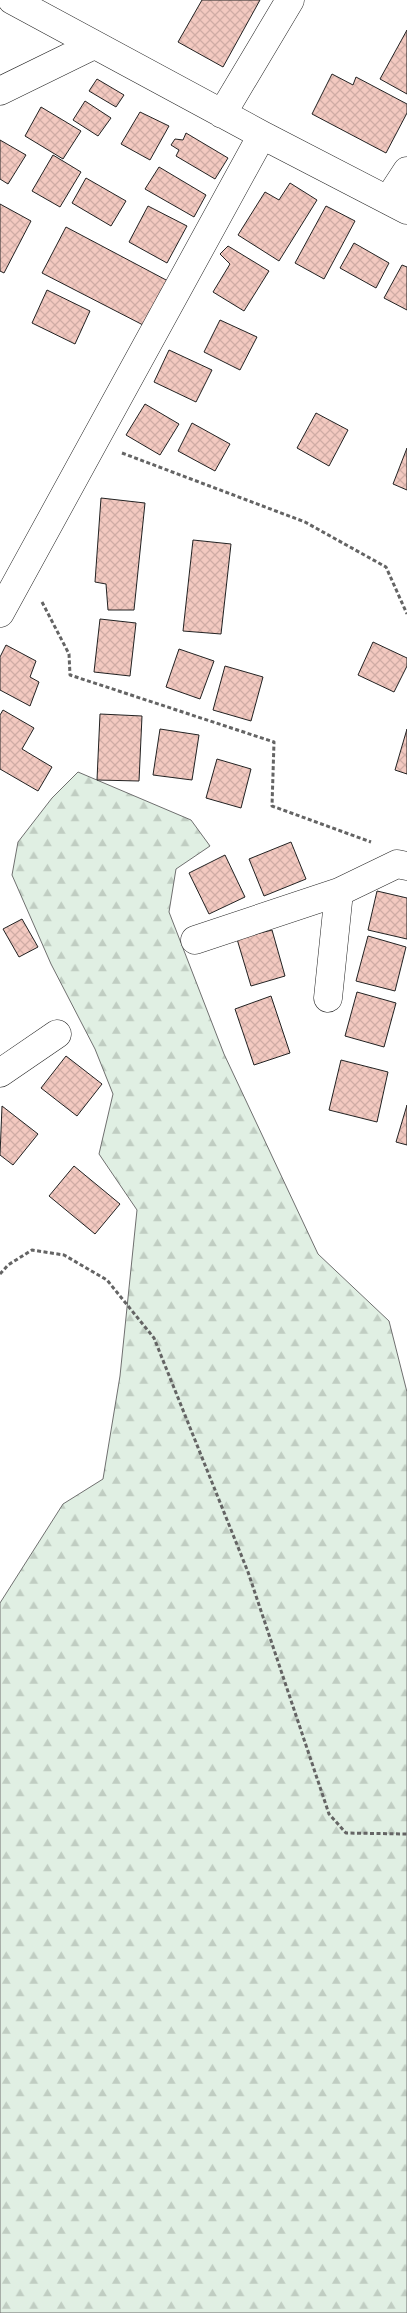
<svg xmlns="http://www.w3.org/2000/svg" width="407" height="2313" font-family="Inter,sans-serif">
  <defs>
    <pattern id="forest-firs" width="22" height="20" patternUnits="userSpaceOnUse" patternTransform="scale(1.25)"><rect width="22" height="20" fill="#e0efe3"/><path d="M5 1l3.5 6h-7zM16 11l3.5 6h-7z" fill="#c0cdc2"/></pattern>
    <pattern id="building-cross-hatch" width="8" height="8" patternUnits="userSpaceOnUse" patternTransform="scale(1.25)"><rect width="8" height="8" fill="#f3c9c0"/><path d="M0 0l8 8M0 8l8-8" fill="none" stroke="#d0aca5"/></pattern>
  </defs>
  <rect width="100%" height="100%" fill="#fff"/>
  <!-- forest -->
  <path fill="url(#forest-firs)" stroke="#6f6f6f" d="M 78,772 L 191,820 L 210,846 L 176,869 L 169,912 L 224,1054 L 318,1254 L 389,1321 L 407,1392 L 407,2313 L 0,2313 L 0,1603 L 63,1504 L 103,1479 L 120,1376 L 137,1210 L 99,1154 L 113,1094 L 95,1049 L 51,964 L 12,875 L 18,842 L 52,798 Z"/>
  <!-- building -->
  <path fill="url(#building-cross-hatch)" stroke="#222" d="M 202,0 L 260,0 L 223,67 L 178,42 Z
    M 407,30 L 407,94 L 380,79 Z
    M 332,74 L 353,85 L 356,77 L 407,104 L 407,113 L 386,153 L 312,114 Z
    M 97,79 L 124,95 L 116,107 L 89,91 Z
    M 85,101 L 111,118 L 98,136 L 73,120 Z
    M 41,107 L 81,131 L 63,159 L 25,136 Z
    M 140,112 L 169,126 L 150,160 L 121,144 Z
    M 186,133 L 228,158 L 215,179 L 176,156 L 179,150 L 171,145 L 175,139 L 183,140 Z
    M 0,140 L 26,155 L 8,184 L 0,179 Z
    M 53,155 L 81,172 L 60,207 L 32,191 Z
    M 159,167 L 206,195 L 194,217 L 145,189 Z
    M 86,178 L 126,201 L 111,226 L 72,203 Z
    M 290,183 L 317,200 L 279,261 L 238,235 L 265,192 L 279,200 Z
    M 0,204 L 31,221 L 4,273 L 0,271 Z
    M 148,206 L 187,226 L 167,263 L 129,242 Z
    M 326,206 L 355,221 L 324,279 L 295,263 Z
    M 66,227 L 168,281 L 145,326 L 42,273 Z
    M 354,243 L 389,263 L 376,288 L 340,268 Z
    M 228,246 L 269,271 L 244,311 L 213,292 L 230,264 L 220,254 Z
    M 402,265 L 407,267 L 407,310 L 384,298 Z
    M 47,290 L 90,311 L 75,344 L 32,323 Z
    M 220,320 L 257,337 L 240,370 L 204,352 Z
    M 169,350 L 212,370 L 196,402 L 154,382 Z
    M 145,404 L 179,424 L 160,455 L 126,435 Z
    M 316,413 L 348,430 L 329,466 L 297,448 Z
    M 192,423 L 230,444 L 215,471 L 178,451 Z
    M 407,448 L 407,490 L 393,484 Z
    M 101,498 L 145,503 L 134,610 L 108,610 L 106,584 L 95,582 Z
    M 193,540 L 231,544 L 221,634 L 183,631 Z
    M 100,619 L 136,623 L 130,676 L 94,672 Z
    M 373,642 L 407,658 L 407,666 L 394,692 L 358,675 Z
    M 6,645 L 36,661 L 30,677 L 39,682 L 30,706 L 0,690 L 0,657 Z
    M 179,649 L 214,661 L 200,699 L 166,687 Z
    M 225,666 L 263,677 L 251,721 L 213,710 Z
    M 3,710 L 34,728 L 22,749 L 52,767 L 38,791 L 0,769 L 0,715 Z
    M 100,714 L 142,716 L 139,781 L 97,780 Z
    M 160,729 L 199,735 L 192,780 L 153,775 Z
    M 407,729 L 407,774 L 395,770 Z
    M 217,759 L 251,769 L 241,808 L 206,798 Z
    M 291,842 L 306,879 L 264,896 L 249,859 Z
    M 225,855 L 245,897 L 209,914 L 189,873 Z
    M 377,891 L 407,898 L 407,939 L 368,930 Z
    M 22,919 L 38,947 L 19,957 L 3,929 Z
    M 272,930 L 285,976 L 251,986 L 237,939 Z
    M 368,936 L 406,947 L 395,991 L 356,981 Z
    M 357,992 L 396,1003 L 384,1047 L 345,1036 Z
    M 271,996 L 290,1053 L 254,1065 L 235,1009 Z
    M 66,1056 L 102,1084 L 77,1116 L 41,1088 Z
    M 341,1060 L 388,1072 L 377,1122 L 329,1110 Z
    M 407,1105 L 407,1145 L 396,1142 Z
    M 2,1106 L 38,1134 L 13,1165 L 0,1155 Z
    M 74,1166 L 120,1204 L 95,1234 L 49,1196 Z"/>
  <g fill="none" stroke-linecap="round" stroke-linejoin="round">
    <defs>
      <path id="minor" d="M 12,0 L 262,135 L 407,210
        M 0,91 L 94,45
        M 222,114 L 290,0
        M 388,200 L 407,171
        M 0,613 L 262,135
        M 195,940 L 339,892 L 397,864 L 407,866
        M 328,998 L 339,892
        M 0,1073 L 57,1034"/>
    </defs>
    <!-- minor casing -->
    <use href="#minor" stroke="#222" stroke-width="29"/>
    <!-- path -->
    <path stroke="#646464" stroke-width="3" stroke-dasharray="4 2.5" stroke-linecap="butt" d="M 122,453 L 305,522 L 386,567 L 407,614
      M 42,602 L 69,654 L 70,675 L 274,742 L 272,806 L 371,842
      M 0,1274 L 8,1265 L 32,1250 L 64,1255 L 107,1280 L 154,1338 L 248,1572 L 329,1814 L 346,1833 L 407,1834"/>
    <!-- minor -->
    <use href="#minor" stroke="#fff" stroke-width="28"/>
  </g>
</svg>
